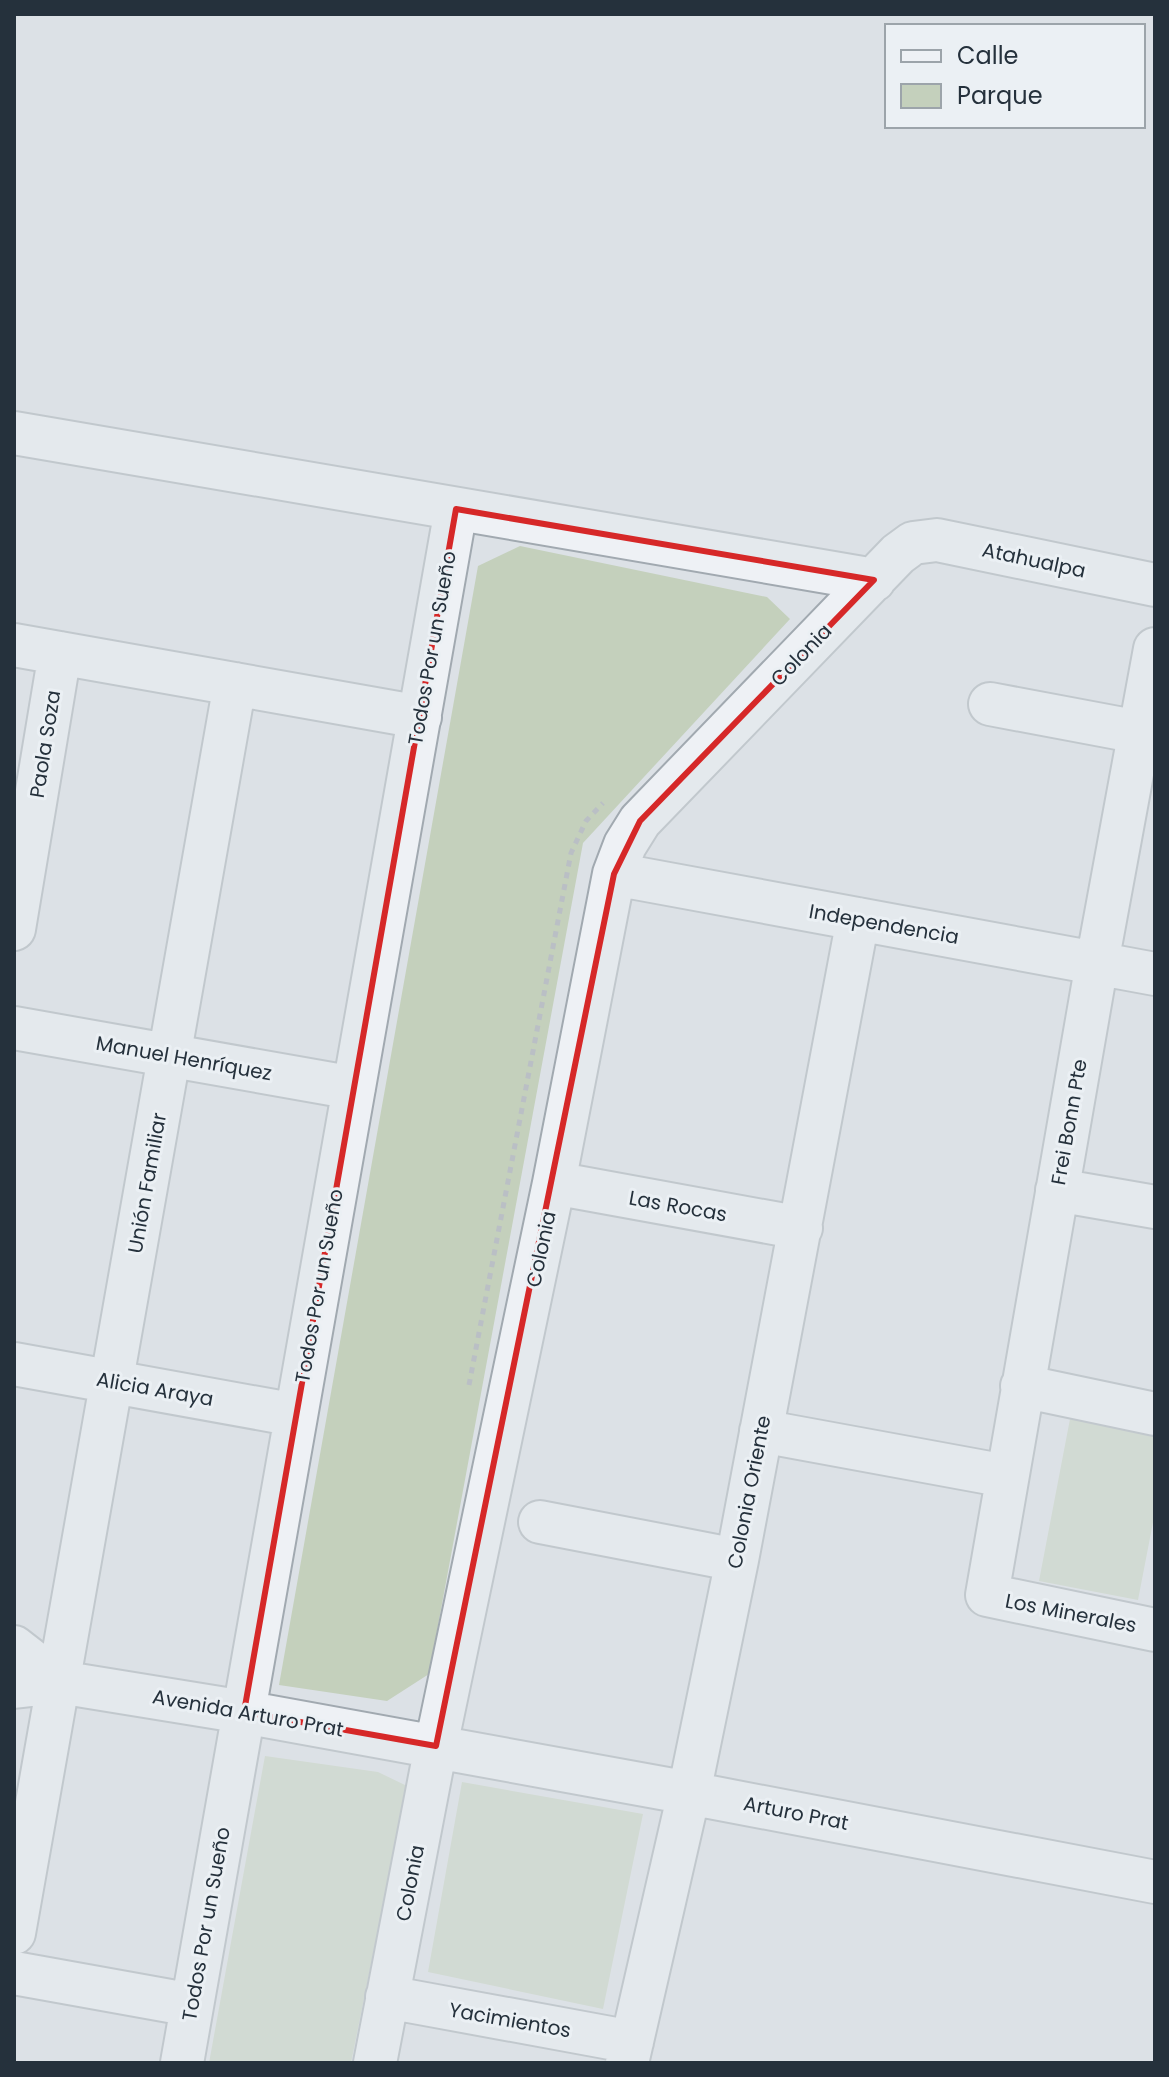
<svg xmlns="http://www.w3.org/2000/svg" width="1169" height="2077" font-family="Poppins,sans-serif">
  <rect width="100%" height="100%" fill="#dce1e6"/>
  <!-- green -->
  <path fill="#c4d0bc" d="M 520,546 L 767,597 L 790,619 L 583,843 L 429,1674 L 387,1701 L 279,1685 L 478,566 Z
    M 1070,1419 L 1155,1435 L 1155,1512 L 1138,1600 L 1039,1581 Z
    M 265,1756 L 378,1772 L 407,1786 L 351,2063 L 209,2063 Z
    M 462,1782 L 643,1814 L 603,2009 L 428,1972 Z"/>
  <g fill="none" stroke-linecap="round" stroke-linejoin="round">
    <defs>
      <path id="minor" d="M 14,433 L 874,580
        M 14,645 L 420,717
        M 1155,649 L 1097,963 L 987,1595 L 1155,1630
        M 990,704 L 1155,735
        M 614,874 L 1155,974
        M 14,929 L 60,653
        M 14,1028 L 354,1088
        M 554,1183 L 801,1228
        M 1057,1190 L 1155,1207
        M 14,1364 L 296,1415
        M 1022,1386 L 1155,1414
        M 761,1431 L 1006,1476
        M 540,1522 L 737,1560
        M 14,1647 L 59,1682
        M 14,1687 L 59,1682 L 244,1712 L 689,1793 L 1155,1882
        M 14,1933 L 235,684
        M 14,1973 L 192,2005
        M 387,1997 L 632,2042
        M 182,2063 L 456,509
        M 375,2063 L 436,1746 L 554,1183 L 614,874 L 625,845 L 640,821 L 898,554 L 913,543 L 937,540 L 1155,585
        M 627,2063 L 689,1793 L 737,1560 L 858,919"/>
    </defs>
    <!-- minor casing -->
    <use href="#minor" stroke="#a1a9b0" stroke-width="46"/>
    <!-- path -->
    <path stroke="#babfc5" stroke-width="5" stroke-dasharray="6 6" stroke-linecap="butt" d="M 469,1385 L 571,853 L 586,821 L 603,803"/>
    <!-- minor -->
    <use href="#minor" stroke="#eef1f5" stroke-width="42"/>
  </g>
  <!-- marked area -->
  <path d="M0 0H1169V2077H0ZM 456,509 L 874,580 L 640,821 L 614,874 L 436,1746 L 244,1712 Z" fill="#dce1e6" fill-opacity=".55" fill-rule="evenodd"/>
  <path fill="none" stroke="#d62828" stroke-width="6" stroke-linejoin="round" d="M 456,509 L 874,580 L 640,821 L 614,874 L 436,1746 L 244,1712 Z"/>
  <g text-anchor="middle" dominant-baseline="central" stroke-width="6" stroke-linejoin="round" paint-order="stroke">
    <!-- street labels -->
    <g font-size="20" fill="#25313c" stroke="#ebf0f4">
      <text transform="translate(1034 560) rotate(12)">Atahualpa</text>
      <text transform="translate(432 648) rotate(-80)">Todos Por un Sueño</text>
      <text transform="translate(801 655) rotate(-46)">Colonia</text>
      <text transform="translate(45 744) rotate(-81)">Paola Soza</text>
      <text transform="translate(884 924) rotate(10)">Independencia</text>
      <text transform="translate(184 1058) rotate(10)">Manuel Henríquez</text>
      <text transform="translate(1069 1122) rotate(-80)">Frei Bonn Pte</text>
      <text transform="translate(147 1183) rotate(-80)">Unión Familiar</text>
      <text transform="translate(678 1206) rotate(10)">Las Rocas</text>
      <text transform="translate(541 1249) rotate(-78)">Colonia</text>
      <text transform="translate(319 1286) rotate(-80)">Todos Por un Sueño</text>
      <text transform="translate(155 1389) rotate(10)">Alicia Araya</text>
      <text transform="translate(749 1492) rotate(-79)">Colonia Oriente</text>
      <text transform="translate(1071 1613) rotate(11)">Los Minerales</text>
      <text transform="translate(248 1713) rotate(10)">Avenida Arturo Prat</text>
      <text transform="translate(796 1813) rotate(11)">Arturo Prat</text>
      <text transform="translate(410 1883) rotate(-79)">Colonia</text>
      <text transform="translate(206 1924) rotate(-80)">Todos Por un Sueño</text>
      <text transform="translate(510 2020) rotate(10)">Yacimientos</text>
    </g>
  </g>
  <!-- border -->
  <rect width="1169" height="2077" fill="none" stroke="#25313c" stroke-width="32"/>
  <!-- legend -->
  <rect x="885" y="24" width="260" height="104" fill="#ebf0f4" stroke="#9ca4aa" stroke-width="2"/>
  <rect x="901" y="50" width="40" height="12" fill="#eef1f5" stroke="#9ca4aa" stroke-width="2"/>
  <text x="957" y="64" font-size="24" fill="#25313c">Calle</text>
  <rect x="901" y="84" width="40" height="24" fill="#c4d0bc" stroke="#9ca4aa" stroke-width="2"/>
  <text x="957" y="104" font-size="24" fill="#25313c">Parque</text>
</svg>
